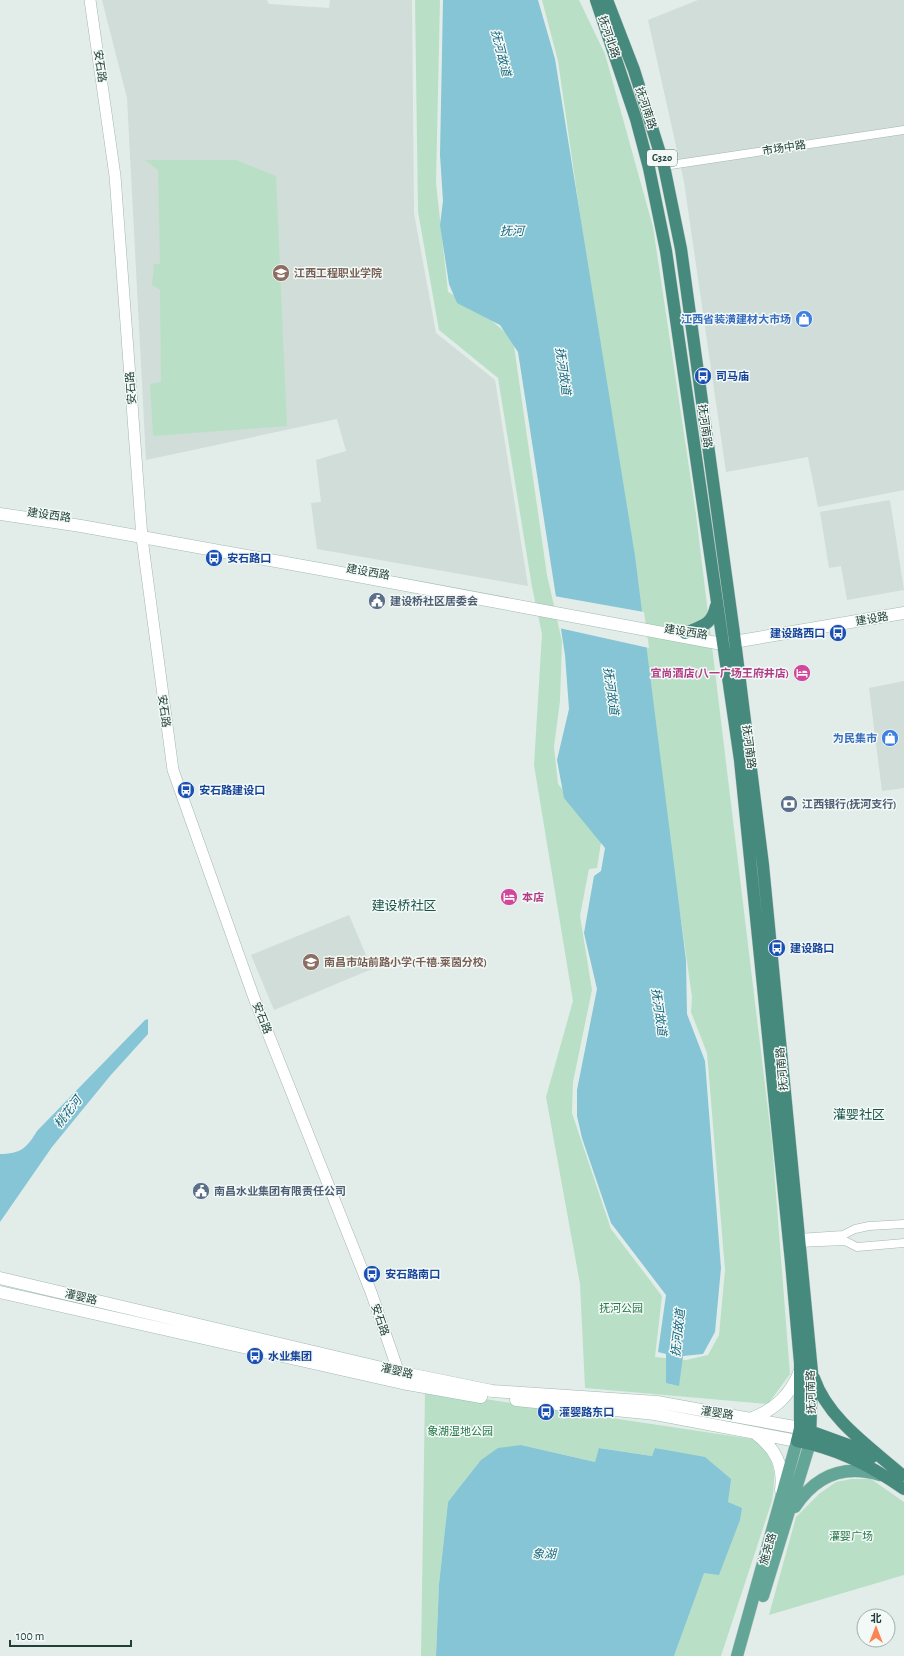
<svg xmlns="http://www.w3.org/2000/svg" width="904" height="1656" font-family="'Alegreya Sans','Noto Sans SC',sans-serif">
  <rect width="100%" height="100%" fill="#e2ede9"/>
  <!-- built -->
  <path fill="#d0ddd8" d="M 102,0 L 267,0 L 269,4 L 329,8 L 330,0 L 412,0 L 414,213 L 436,333 L 495,380 L 528,586 L 317,549 L 311,503 L 321,502 L 316,460 L 346,451 L 337,419 L 146,460 L 127,98 Z
    M 698,0 L 904,0 L 904,490 L 818,507 L 808,457 L 726,472 L 684,182 L 648,20 Z
    M 890,500 L 904,590 L 847,600 L 841,566 L 829,568 L 820,512 Z
    M 904,681 L 904,788 L 882,791 L 869,688 Z
    M 349,915 L 372,969 L 274,1010 L 251,955 Z"/>
  <!-- green -->
  <path fill="#b9e0c6" d="M 415,0 L 440,0 L 436,183 L 448,292 L 476,307 L 513,339 L 547,575 L 562,641 L 560,701 L 554,747 L 558,784 L 602,837 L 597,868 L 589,869 L 580,916 L 592,990 L 573,1082 L 572,1113 L 611,1229 L 662,1296 L 655,1357 L 686,1360 L 708,1355 L 719,1335 L 725,1270 L 707,1053 L 691,1012 L 692,997 L 558,61 L 542,0 L 579,0 L 605,54 L 653,227 L 696,514 L 772,1143 L 790,1374 L 768,1404 L 585,1388 L 580,1284 L 546,1097 L 573,1001 L 534,765 L 542,634 L 532,587 L 498,378 L 439,330 L 418,212 Z
    M 145,160 L 236,160 L 276,176 L 287,426 L 153,436 L 150,384 L 161,382 L 160,290 L 152,285 L 154,264 L 160,264 L 158,170 Z
    M 425,1390 L 752,1439 C 777,1458 776,1471 772,1501 L 721,1656 L 674,1656 L 728,1502 L 672,1452 L 656,1448 L 652,1456 L 600,1448 L 595,1462 L 521,1445 L 448,1502 L 439,1584 L 436,1656 L 421,1656 Z
    M 851,1479 L 871,1479 L 904,1502 L 904,1575 L 769,1615 L 796,1517 L 819,1494 L 836,1482 Z"/>
  <!-- water -->
  <path fill="#86c5d6" d="M 443,0 L 538,0 L 555,59 L 635,556 L 686,960 L 687,1014 L 705,1061 L 721,1268 L 715,1332 L 703,1354 L 683,1356 L 679,1386 L 666,1383 L 666,1354 L 658,1352 L 666,1295 L 611,1223 L 582,1138 L 577,1116 L 577,1090 L 597,989 L 584,933 L 594,876 L 601,871 L 605,848 L 564,798 L 557,760 L 569,709 L 565,655 L 518,352 L 500,325 L 457,303 L 449,284 L 440,225 L 443,201 L 440,155 Z
    M 148,1019 L 148,1034 L 110,1076 L 52,1147 L 0,1222 L 0,1154 C 20,1154 27,1148 37,1131 L 145,1020 Z
    M 521,1445 L 595,1462 L 599,1448 L 652,1456 L 655,1448 L 705,1457 L 731,1479 L 728,1502 L 742,1508 L 740,1520 L 719,1575 L 704,1573 L 674,1656 L 436,1656 L 439,1584 L 448,1502 L 481,1460 L 498,1448 Z"/>
  <!-- pier -->
  <path fill="#e2ede9" d="M 554,596 L 644,612 L 649,648 L 559,628 Z"/>
  <g fill="none" stroke-linecap="round" stroke-linejoin="round">
    <defs>
      <path id="minor" d="M 664,166 L 904,130
        M 798,1238 L 843,1235 L 855,1229 L 869,1226 L 904,1224
        M 798,1243 L 845,1241 L 857,1247 L 904,1243"/>
      <path id="tertiary" d="M 90,0 L 115,176 L 142,538 L 173,770 L 254,998 L 371,1292 L 401,1379"/>
      <path id="secondary" d="M 0,514 L 81,526 L 325,570 L 722,644 L 904,613
        M 0,1278 L 399,1372 L 492,1391 L 657,1402 L 800,1428
        M 0,1292 L 402,1383 L 481,1397
        M 516,1400 L 655,1414 L 797,1441
        M 752,1418 C 776,1409 790,1395 800,1371
        M 756,1434 C 776,1449 784,1466 781,1490"/>
      <path id="primary" d="M 795,1507 C 816,1475 844,1464 880,1475
        M 763,1596 L 810,1443
        M 737,1656 L 797,1441"/>
      <path id="trunk" d="M 596,0 L 636,119 L 649,168 L 666,251 L 740,760 L 791,1262 L 800,1363 L 800,1428 L 797,1441 C 836,1448 872,1466 904,1489
        M 607,0 L 634,70 L 664,166 L 681,249 L 735,641 L 763,865 L 812,1372 L 810,1443
        M 685,633 C 702,626 712,625 716,606
        M 814,1378 C 828,1419 870,1447 902,1475
        M 804,1429 L 862,1450 L 872,1457"/>
    </defs>
    <!-- minor casing -->
    <use href="#minor" stroke="#a4b6b1" stroke-width="9"/>
    <!-- tertiary casing -->
    <use href="#tertiary" stroke="#a4b6b1" stroke-width="12"/>
    <!-- secondary casing -->
    <use href="#secondary" stroke="#9fbab2" stroke-width="13"/>
    <!-- primary casing -->
    <use href="#primary" stroke="#c1cac8" stroke-width="13"/>
    <!-- trunk casing -->
    <use href="#trunk" stroke="#c1cac8" stroke-width="13"/>
    <!-- minor -->
    <use href="#minor" stroke="#fff" stroke-width="8"/>
    <!-- tertiary -->
    <use href="#tertiary" stroke="#fff" stroke-width="11"/>
    <!-- secondary -->
    <use href="#secondary" stroke="#fff" stroke-width="12"/>
    <!-- primary -->
    <use href="#primary" stroke="#63a698" stroke-width="12"/>
    <!-- trunk -->
    <use href="#trunk" stroke="#468a7e" stroke-width="12"/>
  </g>
  <!-- icons -->
  <defs>
    <symbol id="university-disc" viewBox="-11 -11 22 22"><circle r="9.5" fill="#8d6e63" stroke="#f3f9f6"/><path d="M0-5L7-2L0 1L-7-2ZM-4 1L0 2.5L4 1V4Q0 6-4 4Z" fill="#fff"/></symbol>
    <symbol id="shop-disc" viewBox="-11 -11 22 22"><circle r="9.5" fill="#3f7fe0" stroke="#f3f9f6"/><path d="M-5-2.5h2.3a2.7 3.5 0 0 1 5.4 0H5L5.5 6h-11ZM-1.5-2.5h3a1.5 2.3 0 0 0-3 0Z" fill="#fff"/></symbol>
    <symbol id="bus-disc" viewBox="-11 -11 22 22"><circle r="9.5" fill="#1a4fb4" stroke="#f3f9f6"/><path d="M-5-6H5V4H4V6H2V4H-2V6H-4V4H-5ZM-3.5-4V0h7V-4ZM-3.5 1.2v1.5H-2V1.2ZM2 1.2v1.5H3.5V1.2Z" fill="#fff"/></symbol>
    <symbol id="civic-disc" viewBox="-11 -11 22 22"><circle r="9.5" fill="#5c6f8a" stroke="#f3f9f6"/><path d="M-.6-6.5H3V-4.5H.6V-3L4-1V1h2V6H-6V1h2V-1L-.6-3ZM-1.2 2.5V6h2.4V2.5Z" fill="#fff"/></symbol>
    <symbol id="hotel-disc" viewBox="-11 -11 22 22"><circle r="9.5" fill="#d1479c" stroke="#f3f9f6"/><path d="M-6-4.5h1.5V1H6V5H4.5V3h-9V5H-6ZM-4 0a1.8 1.8 0 1 1 3.6 0ZM.5 0V-2.5h3Q6-2.5 6 0Z" fill="#fff"/></symbol>
    <symbol id="bank-disc" viewBox="-11 -11 22 22"><circle r="9.5" fill="#5c6f8a" stroke="#f3f9f6"/><path d="M-6-4H6V4H-6ZM0-2.3a2.3 2.3 0 1 0 0 4.6a2.3 2.3 0 1 0 0-4.6Z" fill="#fff"/></symbol>
    <symbol id="school-disc" viewBox="-11 -11 22 22"><circle r="9.5" fill="#8d6e63" stroke="#f3f9f6"/><path d="M0-5L7-2L0 1L-7-2ZM-4 1L0 2.5L4 1V4Q0 6-4 4Z" fill="#fff"/></symbol>
  </defs>
  <g fill-rule="evenodd">
    <use href="#university-disc" x="271" y="263" width="20" height="20"/>
    <use href="#shop-disc" x="794" y="309" width="20" height="20"/>
    <use href="#bus-disc" x="693" y="366" width="20" height="20"/>
    <use href="#bus-disc" x="204" y="548" width="20" height="20"/>
    <use href="#civic-disc" x="367" y="591" width="20" height="20"/>
    <use href="#bus-disc" x="828" y="623" width="20" height="20"/>
    <use href="#hotel-disc" x="792" y="663" width="20" height="20"/>
    <use href="#shop-disc" x="880" y="728" width="20" height="20"/>
    <use href="#bus-disc" x="176" y="780" width="20" height="20"/>
    <use href="#bank-disc" x="779" y="794" width="20" height="20"/>
    <use href="#hotel-disc" x="499" y="887" width="20" height="20"/>
    <use href="#bus-disc" x="767" y="938" width="20" height="20"/>
    <use href="#school-disc" x="301" y="952" width="20" height="20"/>
    <use href="#civic-disc" x="191" y="1181" width="20" height="20"/>
    <use href="#bus-disc" x="362" y="1264" width="20" height="20"/>
    <use href="#bus-disc" x="245" y="1346" width="20" height="20"/>
    <use href="#bus-disc" x="536" y="1402" width="20" height="20"/>
  </g>
  <g text-anchor="middle" dominant-baseline="central" stroke-width="3" stroke-linejoin="round" paint-order="stroke">
    <!-- shield labels -->
    <rect fill="#f3f9f6" stroke="#607872" stroke-width="1" x="647" y="150" width="30" height="16" rx="3"/>
    <g font-size="10" font-weight="bold" fill="#214039">
      <text x="662" y="158">G320</text>
    </g>
    <!-- street labels -->
    <g font-size="11" fill="#214039" stroke="#f3f9f6">
      <text transform="translate(609 37) rotate(71)">抚河北路</text>
      <text transform="translate(100 66) rotate(82)">安石路</text>
      <text transform="translate(646 108) rotate(72)">抚河南路</text>
      <text transform="translate(784 148) rotate(-9)">市场中路</text>
      <text transform="translate(131 388) rotate(-94)">安石路</text>
      <text transform="translate(705 426) rotate(82)">抚河南路</text>
      <text transform="translate(49 515) rotate(8)">建设西路</text>
      <text transform="translate(368 572) rotate(10)">建设西路</text>
      <text transform="translate(872 619) rotate(-10)">建设路</text>
      <text transform="translate(686 632) rotate(9)">建设西路</text>
      <text transform="translate(164 711) rotate(82)">安石路</text>
      <text transform="translate(749 747) rotate(83)">抚河南路</text>
      <text transform="translate(262 1018) rotate(68)">安石路</text>
      <text transform="translate(782 1069) rotate(-95)">抚河南路</text>
      <text transform="translate(81 1297) rotate(13)">灌婴路</text>
      <text transform="translate(380 1320) rotate(71)">安石路</text>
      <text transform="translate(397 1371) rotate(13)">灌婴路</text>
      <text transform="translate(811 1392) rotate(-91)">抚河南路</text>
      <text transform="translate(717 1413) rotate(9)">灌婴路</text>
      <text transform="translate(768 1549) rotate(-74)">施尧路</text>
    </g>
    <!-- education labels -->
    <g font-size="11" font-weight="bold" fill="#785e54" stroke="#f3f9f6" text-anchor="start">
      <text x="294" y="273">江西工程职业学院</text>
      <text x="324" y="962">南昌市站前路小学(千禧·莱茵分校)</text>
    </g>
    <!-- shop labels -->
    <g font-size="11" font-weight="bold" fill="#366cbe" stroke="#f3f9f6" text-anchor="end">
      <text x="791" y="319">江西省装潢建材大市场</text>
      <text x="877" y="738">为民集市</text>
    </g>
    <!-- transit labels -->
    <g font-size="11" font-weight="bold" fill="#164399" stroke="#f3f9f6" text-anchor="start">
      <text x="716" y="376">司马庙</text>
      <text x="227" y="558">安石路口</text>
      <text x="825" y="633" text-anchor="end">建设路西口</text>
      <text x="199" y="790">安石路建设口</text>
      <text x="790" y="948">建设路口</text>
      <text x="385" y="1274">安石路南口</text>
      <text x="268" y="1356">水业集团</text>
      <text x="559" y="1412">灌婴路东口</text>
    </g>
    <!-- service labels -->
    <g font-size="11" font-weight="bold" fill="#4e5e75" stroke="#f3f9f6" text-anchor="start">
      <text x="390" y="601">建设桥社区居委会</text>
      <text x="802" y="804">江西银行(抚河支行)</text>
      <text x="214" y="1191">南昌水业集团有限责任公司</text>
    </g>
    <!-- hotel labels -->
    <g font-size="11" font-weight="bold" fill="#b23c85" stroke="#f3f9f6" text-anchor="end">
      <text x="789" y="673">宜尚酒店(八一广场王府井店)</text>
      <text x="522" y="897" text-anchor="start">本店</text>
    </g>
    <!-- park labels -->
    <g font-size="11" fill="#28794c" stroke="#f3f9f6">
      <text x="621" y="1308">抚河公园</text>
      <text x="460" y="1431">象湖湿地公园</text>
      <text x="851" y="1536">灌婴广场</text>
    </g>
    <!-- water labels -->
    <g font-size="12" font-style="italic" fill="#166880" stroke="#f3f9f6">
      <text transform="translate(501 53) rotate(76)">抚河故道</text>
      <text x="512" y="231">抚河</text>
      <text transform="translate(563 371) rotate(82)">抚河故道</text>
      <text transform="translate(611 691) rotate(82)">抚河故道</text>
      <text transform="translate(659 1012) rotate(82)">抚河故道</text>
      <text transform="translate(68 1112) rotate(-52)">桃花河</text>
      <text transform="translate(678 1333) rotate(-84)">抚河故道</text>
      <text x="544" y="1554">象湖</text>
    </g>
    <!-- quarter labels -->
    <g font-size="13" fill="#1b5349" stroke="#f3f9f6">
      <text x="404" y="906">建设桥社区</text>
      <text x="859" y="1115">灌婴社区</text>
    </g>
  </g>
  <!-- north arrow -->
  <g transform="translate(876 1628)"><circle r="19" fill="#f3f9f6" stroke="#9fafaa"/>
  <path d="M0-3L7 15L0 10L-7 15Z" fill="#fb8552"/>
  <text y="-6" font-size="11" font-weight="bold" text-anchor="middle" fill="#214039">北</text>
  </g>
  <!-- scale -->
  <path d="M10 1640v6h121v-6" fill="none" stroke="#214039" stroke-width="2"/>
  <text x="16" y="1640" font-size="12" fill="#214039" stroke="#f3f9f6" stroke-width="3" paint-order="stroke">100 m</text>
</svg>
